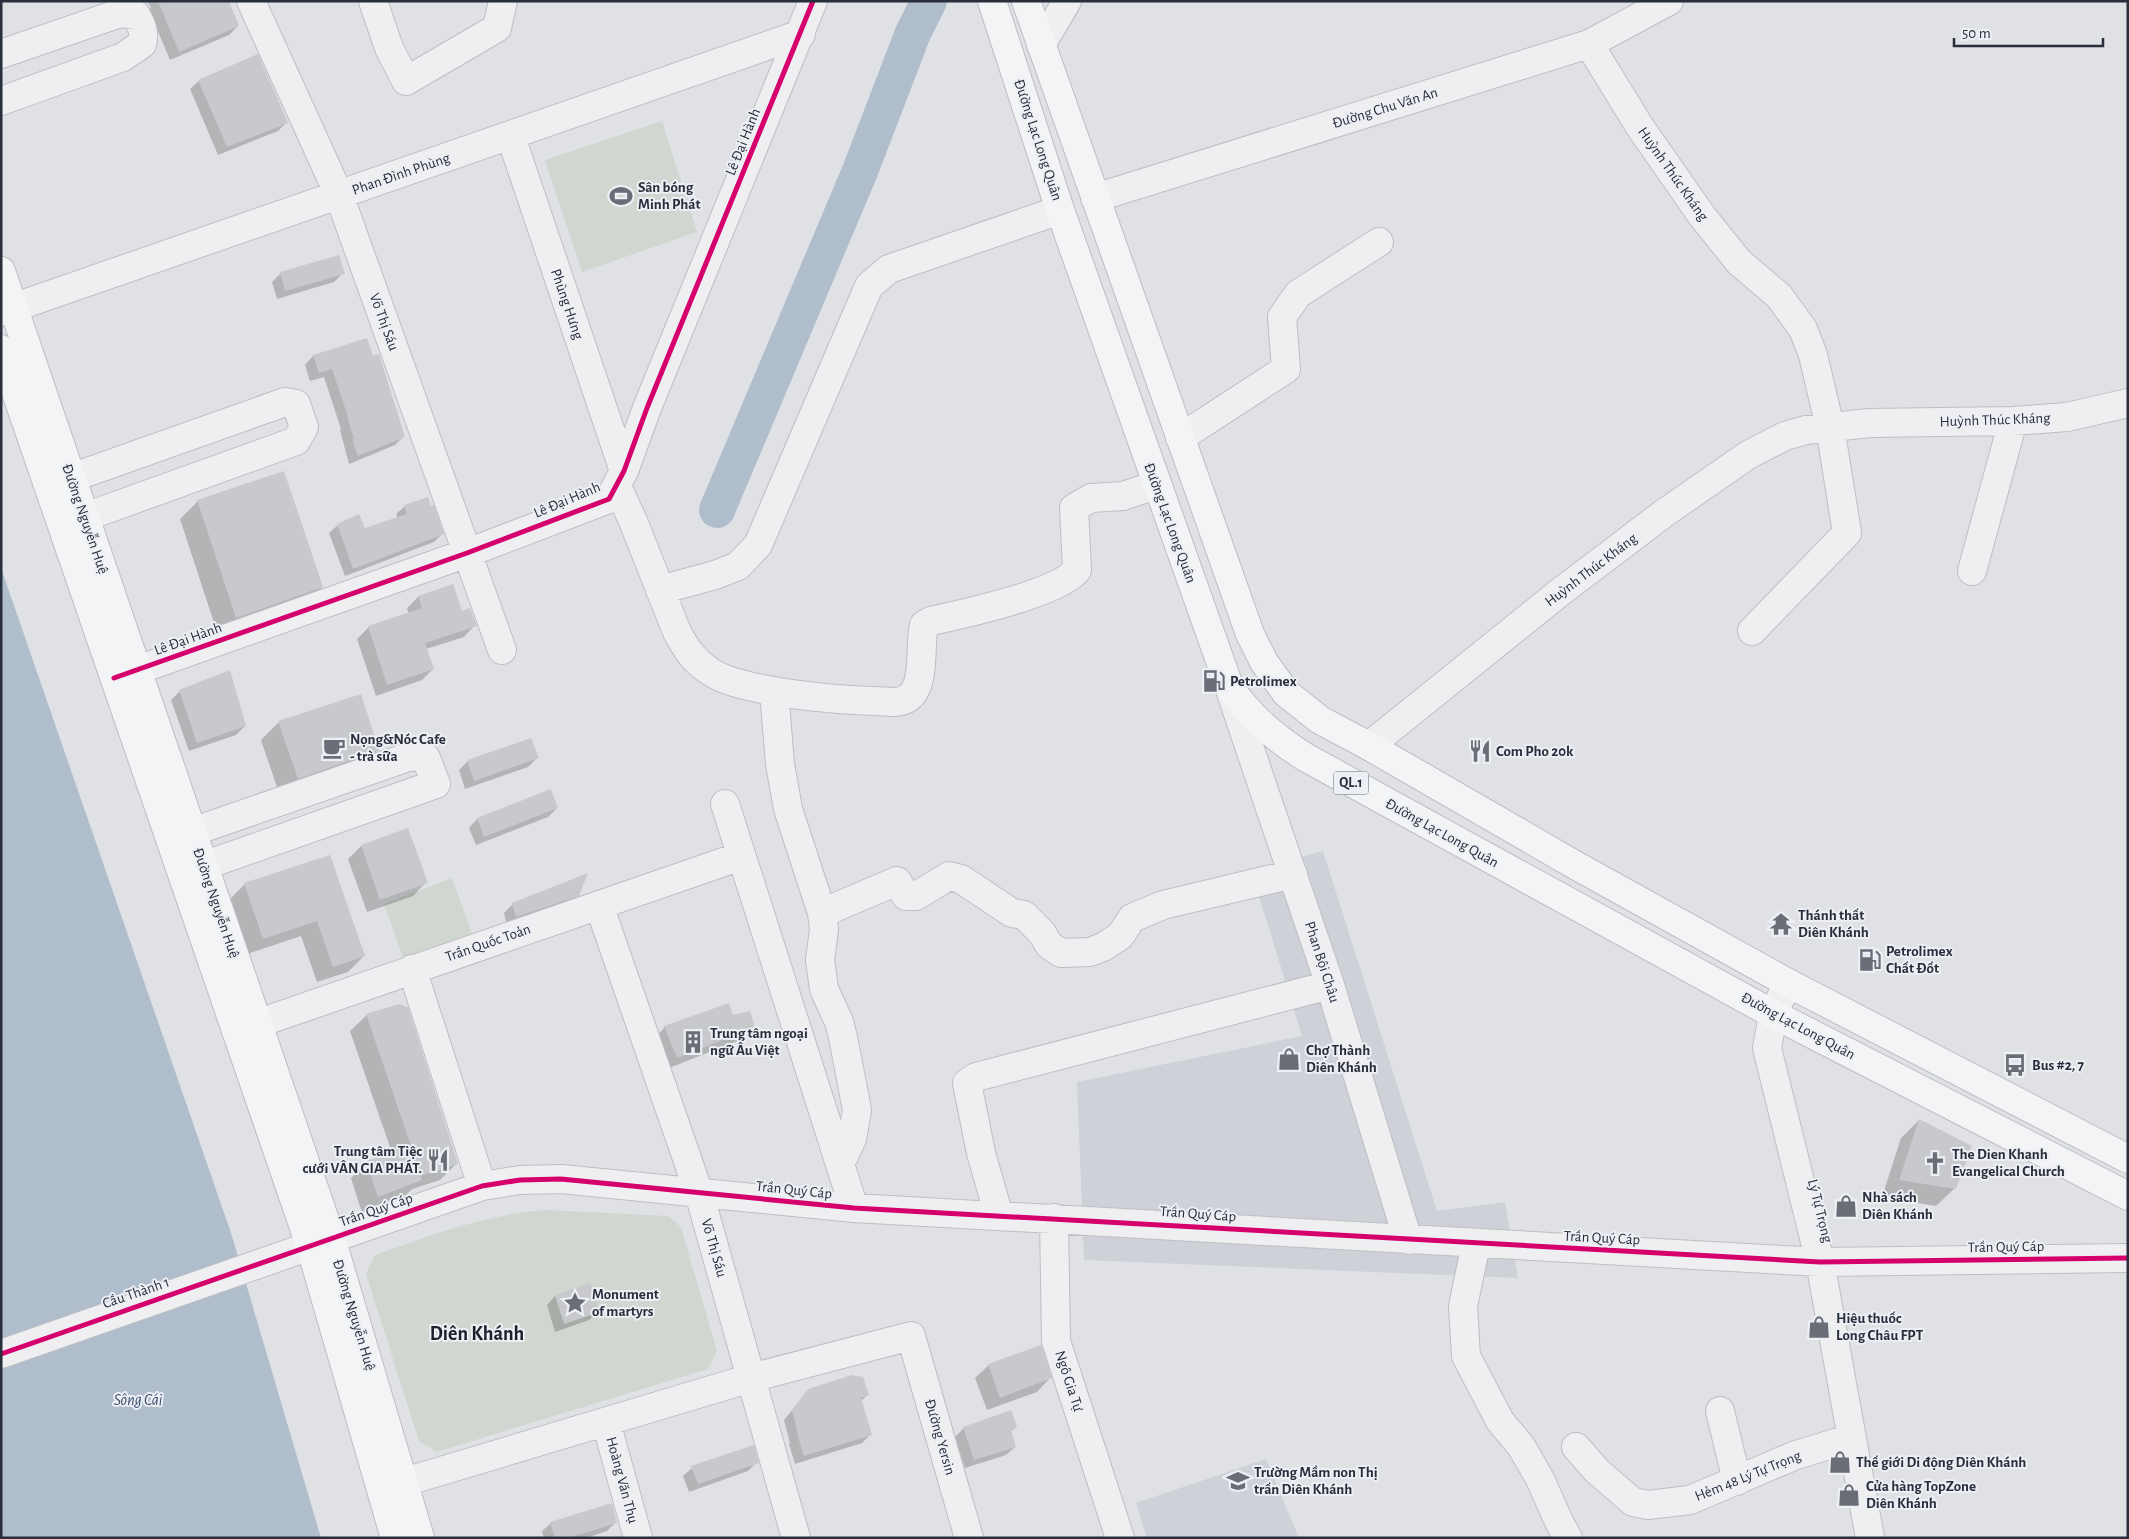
<svg xmlns="http://www.w3.org/2000/svg" width="2129" height="1539" font-family="'Alegreya Sans',sans-serif">
  <rect width="100%" height="100%" fill="#dfe1e4"/>
  <!-- built -->
  <path fill="#ced1d7" d="M 1323,851 L 1437,1211 L 1505,1202 L 1518,1278 L 1084,1260 L 1077,1082 L 1302,1036 L 1251,870 Z
    M 1266,1459 L 1299,1538 L 1147,1538 L 1136,1503 Z"/>
  <!-- green -->
  <path fill="#d0d7d0" d="M 662,121 L 697,232 L 582,272 L 545,160 Z
    M 452,878 L 474,939 L 405,963 L 384,904 Z
    M 547,1210 L 668,1216 L 681,1227 L 717,1351 L 708,1369 L 436,1452 L 419,1441 L 366,1274 L 375,1255 C 433,1235 485,1214 547,1210 Z"/>
  <!-- water -->
  <path fill="#afbdcd" d="M 1,568 L 232,1236 L 321,1538 L 1,1538 Z"/>
  <!-- shadow -->
  <path fill="#0003" d="M 147,1 L 228,1 L 238,26 L 229,35 L 170,60 L 149,10 L 151,8 Z
    M 199,81 L 286,123 L 278,131 L 218,155 L 190,89 Z
    M 281,273 L 343,273 L 334,282 L 277,299 L 272,282 Z
    M 366,339 L 404,436 L 395,445 L 349,464 L 340,430 L 341,429 L 324,377 L 310,381 L 305,365 L 313,356 Z
    M 198,501 L 322,587 L 304,605 L 218,635 L 180,519 Z
    M 405,506 L 442,534 L 434,542 L 345,576 L 329,533 L 338,525 L 364,529 L 398,518 L 396,514 Z
    M 418,597 L 461,613 L 475,625 L 464,637 L 426,649 L 433,669 L 422,680 L 376,696 L 357,639 L 369,627 L 409,614 L 407,608 Z
    M 180,691 L 245,726 L 236,735 L 189,751 L 171,700 Z
    M 279,722 L 378,750 L 360,768 L 280,796 L 261,740 Z
    M 537,758 L 528,767 L 465,789 L 459,770 L 468,761 Z
    M 557,808 L 548,817 L 476,845 L 469,828 L 477,819 Z
    M 361,846 L 426,882 L 413,896 L 367,912 L 348,859 Z
    M 330,856 L 364,956 L 348,972 L 317,982 L 301,936 L 247,954 L 229,900 L 245,884 Z
    M 578,895 L 569,904 L 507,925 L 504,913 L 513,904 Z
    M 367,1015 L 457,1163 L 440,1180 L 412,1189 L 404,1197 L 362,1213 L 351,1178 L 367,1162 L 392,1153 L 350,1031 Z
    M 732,1017 L 753,1026 L 740,1040 L 664,1070 L 652,1041 L 665,1027 Z
    M 1919,1120 L 1955,1188 L 1936,1206 L 1882,1197 L 1901,1138 Z
    M 555,1296 L 598,1312 L 589,1320 L 555,1332 L 547,1305 Z
    M 989,1365 L 1050,1378 L 1037,1392 L 987,1410 L 975,1378 Z
    M 809,1390 L 867,1395 L 861,1401 L 871,1434 L 862,1443 L 795,1464 L 789,1444 L 790,1443 L 784,1420 Z
    M 1016,1427 L 1010,1432 L 1015,1447 L 1006,1455 L 965,1468 L 955,1437 L 964,1428 Z
    M 757,1462 L 748,1471 L 689,1492 L 683,1476 L 692,1468 Z
    M 616,1522 L 607,1531 L 586,1538 L 544,1538 L 542,1531 L 551,1523 Z"/>
  <g fill="none" stroke-linecap="round" stroke-linejoin="round">
    <!-- river -->
    <path stroke="#afbdcd" stroke-width="36" d="M 717,510 L 860,171 L 913,33 L 929,1"/>
  </g>
  <!-- building -->
  <path fill="#c7c9cc" d="M 158,1 L 229,1 L 239,26 L 179,52 Z
    M 258,54 L 288,123 L 227,147 L 198,80 Z
    M 339,255 L 345,274 L 285,291 L 280,272 Z
    M 367,338 L 373,356 L 379,354 L 405,437 L 358,456 L 352,439 L 354,439 L 348,420 L 349,420 L 332,369 L 319,373 L 313,355 Z
    M 284,471 L 323,587 L 236,618 L 197,500 Z
    M 428,497 L 431,506 L 434,505 L 444,534 L 353,569 L 337,524 L 359,514 L 365,528 L 407,514 L 404,505 Z
    M 453,584 L 462,611 L 470,608 L 477,626 L 425,643 L 434,669 L 387,685 L 368,626 L 422,608 L 418,596 Z
    M 230,670 L 246,726 L 197,743 L 179,690 Z
    M 361,694 L 379,750 L 298,779 L 278,721 Z
    M 531,738 L 539,758 L 474,781 L 467,760 Z
    M 551,789 L 558,808 L 484,837 L 477,818 Z
    M 408,828 L 428,883 L 380,900 L 361,845 Z
    M 330,855 L 365,956 L 333,967 L 317,921 L 263,939 L 244,883 Z
    M 588,873 L 579,896 L 516,917 L 512,903 Z
    M 729,1003 L 733,1015 L 750,1011 L 755,1027 L 677,1058 L 664,1026 Z
    M 399,1004 L 408,1007 L 458,1164 L 420,1176 L 422,1180 L 378,1197 L 366,1161 L 411,1146 L 366,1014 Z
    M 1919,1119 L 1972,1146 L 1956,1189 L 1899,1180 Z
    M 590,1283 L 600,1312 L 564,1324 L 555,1295 Z
    M 1041,1345 L 1052,1378 L 1000,1398 L 988,1364 Z
    M 852,1375 L 863,1377 L 869,1395 L 861,1398 L 872,1435 L 804,1456 L 797,1434 L 798,1434 L 792,1410 L 808,1389 Z
    M 1011,1410 L 1017,1427 L 1011,1430 L 1016,1447 L 974,1460 L 963,1427 Z
    M 754,1445 L 759,1463 L 698,1484 L 691,1466 Z
    M 612,1503 L 617,1523 L 568,1538 L 555,1538 L 550,1522 Z"/>
  <g fill="none" stroke-linecap="round" stroke-linejoin="round">
    <defs>
      <path id="minor" d="M 251,1 L 339,195 L 502,650
        M 373,1 L 389,48 L 406,81 L 497,28 L 503,1
        M 1589,44 L 1640,127 L 1702,216 L 1739,262 L 1779,296 L 1803,329 L 1813,355 L 1830,427 L 1847,533 L 1752,631
        M 1041,45 L 1067,1
        M 1,54 L 120,13 L 136,15 C 142,26 145,33 142,44 L 123,57 L 1,101
        M 511,137 L 624,471
        M 1095,198 L 1589,44 L 1669,1
        M 1,312 L 801,34
        M 1180,438 L 1286,369 L 1282,317 L 1298,294 L 1379,242
        M 71,478 L 285,402 L 296,404 L 304,427 L 296,441 L 85,517
        M 617,486 L 633,521 L 677,632 C 685,647 693,660 708,670 C 723,681 744,685 762,689 C 806,698 849,700 894,702 C 930,701 918,649 924,625 L 931,621 C 963,614 1059,593 1077,570 L 1074,508 L 1091,498 L 1123,496 L 1156,485
        M 1972,571 L 2013,421
        M 660,590 L 715,575 L 738,566 L 758,545 L 869,286 L 889,269 L 1060,210
        M 115,678 L 467,553 L 609,499 L 624,471 L 647,408 L 813,1
        M 1230,690 L 1330,985 L 1408,1240
        M 774,691 L 780,764 L 788,809 L 822,913 L 824,930 L 820,960 L 824,989 L 839,1022 L 843,1037 L 857,1110 L 852,1139 L 844,1156 L 838,1159
        M 1369,746 L 1559,593 L 1663,514 L 1748,455 L 1785,436 L 1806,430 L 1869,423 L 2013,421 L 2067,417 L 2128,403
        M 725,804 L 854,1208
        M 192,832 L 411,756 L 426,758 L 436,784 L 203,866
        M 599,905 L 699,1193 L 796,1538
        M 822,913 L 897,881 L 906,896 L 916,896 L 949,876 L 961,879 L 1012,913 L 1024,915 L 1042,933 L 1049,945 L 1061,953 L 1090,952 L 1103,947 L 1120,936 L 1132,918 L 1163,905 L 1293,874
        M 412,969 L 482,1186
        M 1788,983 L 1773,1014 L 1767,1048 L 1820,1262 L 1870,1538
        M 236,1031 L 741,856
        M 999,1216 L 981,1153 L 967,1083 L 976,1077 L 1330,985
        M 1054,1218 L 1056,1341 L 1120,1538
        M 1476,1244 L 1463,1306 L 1466,1356 L 1500,1421 L 1521,1446 L 1540,1479 L 1559,1522 L 1568,1538
        M 1,1354 L 482,1186 L 520,1180 L 561,1179 L 854,1208 L 1820,1262 L 2128,1258
        M 1720,1411 L 1737,1481
        M 606,1422 L 638,1538
        M 1576,1447 L 1597,1471 L 1633,1502 L 1648,1505 L 1690,1500 L 1796,1455 L 1852,1438
        M 381,1489 L 751,1378 L 911,1336 L 969,1538"/>
      <path id="major" d="M 992,1 L 1060,210 L 1229,686 C 1249,716 1274,737 1305,757 L 1773,1014 L 2128,1196
        M 1026,1 L 1250,634 L 1264,662 L 1286,693 L 1320,720 L 1369,746 L 1575,865 L 1788,983 L 2128,1159
        M 1,271 L 331,1238 L 420,1538
        M 1,349 L 310,1245 L 395,1538"/>
    </defs>
    <!-- minor casing -->
    <use href="#minor" stroke="#bdbfc2" stroke-width="30"/>
    <!-- major casing -->
    <use href="#major" stroke="#bcbec2" stroke-width="30"/>
    <!-- minor -->
    <use href="#minor" stroke="#efeff1" stroke-width="28"/>
    <!-- major -->
    <use href="#major" stroke="#f3f4f5" stroke-width="28"/>
    <defs>
      <path id="cycleway" d="M 114,678 L 467,553 L 609,499 L 624,471 L 647,408 L 813,1
        M 1,1354 L 482,1186 L 520,1180 L 561,1179 L 854,1208 L 1820,1262 L 2128,1258"/>
    </defs>
    <!-- cycleway casing -->
    <use href="#cycleway" stroke="#edeff4" stroke-width="8"/>
    <!-- cycleway -->
    <use href="#cycleway" stroke="#d6006c" stroke-width="5"/>
  </g>
  <!-- icons -->
  <defs>
    <symbol id="stadium-bare" viewBox="-9 -9 18 18"><path d="M0-5a6.5 5 0 1 0 0 10a6.5 5 0 1 0 0-10ZM-3.5-1.8h7v3.6h-7Z" fill="#686d76" stroke="#edeff4" stroke-width="2.5" paint-order="stroke"/></symbol>
    <symbol id="fuel-bare" viewBox="-9 -9 18 18"><path d="M-5.5-6h7V0h2V4h1.3V-2.5L3-4.5l.8-.8L6-3V5H2.5V1h-1V6h-7ZM-4.2-4.7v3.2H.2V-4.7Z" fill="#686d76" stroke="#edeff4" stroke-width="2.5" paint-order="stroke"/></symbol>
    <symbol id="cafe-bare" viewBox="-9 -9 18 18"><path d="M-5.5-4.5H6V0H3Q3 3.5 0 3.5H-2.5Q-5.5 3.5-5.5 0ZM3-3.2v2h1.7v-2ZM-6 4.5H4V6H-6Z" fill="#686d76" stroke="#edeff4" stroke-width="2.5" paint-order="stroke"/></symbol>
    <symbol id="restaurant-bare" viewBox="-9 -9 18 18"><path d="M-5-6h1v4h1v-4h1v4h1v-4h1v5L-1.5 .5V6h-2V.5L-5-1ZM5-6V6H3V1.5H1.5Q1.5-4 5-6Z" fill="#686d76" stroke="#edeff4" stroke-width="2.5" paint-order="stroke"/></symbol>
    <symbol id="temple-bare" viewBox="-9 -9 18 18"><path d="M0-6L5-2H3V0L6.5 2.5H4V6H1.5V3h-3V6H-4V2.5H-6.5L-3 0V-2H-5Z" fill="#686d76" stroke="#edeff4" stroke-width="2.5" paint-order="stroke"/></symbol>
    <symbol id="building-bare" viewBox="-9 -9 18 18"><path d="M-4-6H4V6H1V3H-1V6H-4ZM-2.5-4.3h1.7v1.8h-1.7ZM.8-4.3h1.7v1.8H.8ZM-2.5-1h1.7V.8h-1.7ZM.8-1h1.7V.8H.8Z" fill="#686d76" stroke="#edeff4" stroke-width="2.5" paint-order="stroke"/></symbol>
    <symbol id="shop-bare" viewBox="-9 -9 18 18"><path d="M-5-2.5h2.3a2.7 3.5 0 0 1 5.4 0H5L5.5 6h-11ZM-1.5-2.5h3a1.5 2.3 0 0 0-3 0Z" fill="#686d76" stroke="#edeff4" stroke-width="2.5" paint-order="stroke"/></symbol>
    <symbol id="bus-bare" viewBox="-9 -9 18 18"><path d="M-5-6H5V4H4V6H2V4H-2V6H-4V4H-5ZM-3.5-4V0h7V-4ZM-3.5 1.2v1.5H-2V1.2ZM2 1.2v1.5H3.5V1.2Z" fill="#686d76" stroke="#edeff4" stroke-width="2.5" paint-order="stroke"/></symbol>
    <symbol id="church-bare" viewBox="-9 -9 18 18"><path d="M-1.2-6h2.4v3.5h3.3v2.4h-3.3V6h-2.4V-.1h-3.3v-2.4h3.3Z" fill="#686d76" stroke="#edeff4" stroke-width="2.5" paint-order="stroke"/></symbol>
    <symbol id="sight-bare" viewBox="-9 -9 18 18"><path d="M0-6L1.8-2.2L6-1.7L2.9 1.2L3.7 5.4L0 3.3L-3.7 5.4L-2.9 1.2L-6-1.7L-1.8-2.2Z" fill="#686d76" stroke="#edeff4" stroke-width="2.5" paint-order="stroke"/></symbol>
    <symbol id="school-bare" viewBox="-9 -9 18 18"><path d="M0-5L7-2L0 1L-7-2ZM-4 1L0 2.5L4 1V4Q0 6-4 4Z" fill="#686d76" stroke="#edeff4" stroke-width="2.5" paint-order="stroke"/></symbol>
  </defs>
  <g fill-rule="evenodd">
    <use href="#stadium-bare" x="605" y="180" width="32" height="32"/>
    <use href="#fuel-bare" x="1198" y="665" width="32" height="32"/>
    <use href="#cafe-bare" x="318" y="732" width="32" height="32"/>
    <use href="#restaurant-bare" x="1464" y="735" width="32" height="32"/>
    <use href="#temple-bare" x="1765" y="908" width="32" height="32"/>
    <use href="#fuel-bare" x="1854" y="944" width="32" height="32"/>
    <use href="#building-bare" x="677" y="1026" width="32" height="32"/>
    <use href="#shop-bare" x="1273" y="1043" width="32" height="32"/>
    <use href="#bus-bare" x="1999" y="1049" width="32" height="32"/>
    <use href="#restaurant-bare" x="422" y="1144" width="32" height="32"/>
    <use href="#church-bare" x="1919" y="1147" width="32" height="32"/>
    <use href="#shop-bare" x="1830" y="1190" width="32" height="32"/>
    <use href="#sight-bare" x="559" y="1287" width="32" height="32"/>
    <use href="#shop-bare" x="1803" y="1311" width="32" height="32"/>
    <use href="#shop-bare" x="1824" y="1446" width="32" height="32"/>
    <use href="#school-bare" x="1222" y="1465" width="32" height="32"/>
    <use href="#shop-bare" x="1833" y="1479" width="32" height="32"/>
  </g>
  <g text-anchor="middle" dominant-baseline="central" stroke-width="4" stroke-linejoin="round" paint-order="stroke">
    <!-- shield labels -->
    <rect fill="#edeff4" stroke="#636872" stroke-width="1" x="1333.5" y="771.5" width="35" height="23" rx="4"/>
    <g font-size="14" font-weight="bold" fill="#282e3b">
      <text x="1351" y="783">QL.1</text>
    </g>
    <!-- street labels -->
    <g font-size="15" fill="#282e3b" stroke="#edeff4">
      <text transform="translate(1385 108) rotate(-17)">Đường Chu Văn An</text>
      <text transform="translate(1038 140) rotate(72)">Đường Lạc Long Quân</text>
      <text transform="translate(743 142) rotate(-68)">Lê Đại Hành</text>
      <text transform="translate(401 174) rotate(-19)">Phan Đình Phùng</text>
      <text transform="translate(1673 174) rotate(55)">Huỳnh Thúc Kháng</text>
      <text transform="translate(567 304) rotate(71)">Phùng Hưng</text>
      <text transform="translate(384 322) rotate(70)">Võ Thị Sáu</text>
      <text transform="translate(1995 420) rotate(-2)">Huỳnh Thúc Kháng</text>
      <text transform="translate(567 500) rotate(-23)">Lê Đại Hành</text>
      <text transform="translate(85 519) rotate(71)">Đường Nguyễn Huệ</text>
      <text transform="translate(1170 523) rotate(70)">Đường Lạc Long Quân</text>
      <text transform="translate(1591 570) rotate(-37)">Huỳnh Thúc Kháng</text>
      <text transform="translate(188 639) rotate(-20)">Lê Đại Hành</text>
      <text transform="translate(1442 833) rotate(29)">Đường Lạc Long Quân</text>
      <text transform="translate(216 903) rotate(71)">Đường Nguyễn Huệ</text>
      <text transform="translate(488 943) rotate(-19)">Trần Quốc Toản</text>
      <text transform="translate(1322 962) rotate(72)">Phan Bội Châu</text>
      <text transform="translate(1798 1026) rotate(28)">Đường Lạc Long Quân</text>
      <text transform="translate(794 1190) rotate(6)">Trần Quý Cáp</text>
      <text transform="translate(376 1210) rotate(-19)">Trần Quý Cáp</text>
      <text transform="translate(1820 1211) rotate(76)">Lý Tự Trọng</text>
      <text transform="translate(1198 1214) rotate(4)">Trần Quý Cáp</text>
      <text transform="translate(1602 1238) rotate(3)">Trần Quý Cáp</text>
      <text transform="translate(2006 1247) rotate(-1)">Trần Quý Cáp</text>
      <text transform="translate(714 1248) rotate(74)">Võ Thị Sáu</text>
      <text transform="translate(136 1293) rotate(-19)">Cầu Thành 1</text>
      <text transform="translate(354 1315) rotate(73)">Đường Nguyễn Huệ</text>
      <text transform="translate(1069 1381) rotate(72)">Ngô Gia Tự</text>
      <text transform="translate(940 1437) rotate(74)">Đường Yersin</text>
      <text transform="translate(1748 1476) rotate(-22)">Hẻm 48 Lý Tự Trọng</text>
      <text transform="translate(622 1480) rotate(75)">Hoàng Văn Thụ</text>
    </g>
    <!-- poi labels -->
    <g font-size="15" font-weight="bold" fill="#282e3b" stroke="#edeff4" text-anchor="start">
      <text x="638" y="187">Sân bóng<tspan x="638" dy="17">Minh Phát</tspan></text>
      <text x="1230" y="681">Petrolimex</text>
      <text x="350" y="739">Nọng&amp;Nóc Cafe<tspan x="350" dy="17">- trà sữa</tspan></text>
      <text x="1496" y="751">Com Pho 20k</text>
      <text x="1798" y="915">Thánh thất<tspan x="1798" dy="17">Diên Khánh</tspan></text>
      <text x="1886" y="951">Petrolimex<tspan x="1886" dy="17">Chất Đốt</tspan></text>
      <text x="710" y="1033">Trung tâm ngoại<tspan x="710" dy="17">ngữ Âu Việt</tspan></text>
      <text x="1306" y="1050">Chợ Thành<tspan x="1306" dy="17">Diên Khánh</tspan></text>
      <text x="2032" y="1065">Bus #2, 7</text>
      <text x="422" y="1151" text-anchor="end">Trung tâm Tiệc<tspan x="422" dy="17">cưới VÂN GIA PHÁT.</tspan></text>
      <text x="1952" y="1154">The Dien Khanh<tspan x="1952" dy="17">Evangelical Church</tspan></text>
      <text x="1862" y="1197">Nhà sách<tspan x="1862" dy="17">Diên Khánh</tspan></text>
      <text x="592" y="1294">Monument<tspan x="592" dy="17">of martyrs</tspan></text>
      <text x="1836" y="1318">Hiệu thuốc<tspan x="1836" dy="17">Long Châu FPT</tspan></text>
      <text x="1856" y="1462">Thế giới Di động Diên Khánh</text>
      <text x="1254" y="1472">Trường Mầm non Thị<tspan x="1254" dy="17">trấn Diên Khánh</tspan></text>
      <text x="1866" y="1486">Cửa hàng TopZone<tspan x="1866" dy="17">Diên Khánh</tspan></text>
    </g>
    <!-- water labels -->
    <g font-size="16" font-style="italic" fill="#364c6c" stroke="#edeff4">
      <text x="138" y="1400">Sông Cái</text>
    </g>
    <!-- district labels -->
    <g font-size="20" font-weight="bold" fill="#1a202c" stroke="#edeff4">
      <text x="477" y="1334">Diên Khánh</text>
    </g>
  </g>
  <!-- border -->
  <rect width="2129" height="1539" fill="none" stroke="#282e3b" stroke-width="5"/>
  <!-- scale -->
  <path d="M1954 38v8h149v-8" fill="none" stroke="#282e3b" stroke-width="2.5"/>
  <text x="1962" y="38" font-size="15" fill="#282e3b" stroke="#edeff4" stroke-width="4" paint-order="stroke">50 m</text>
</svg>
